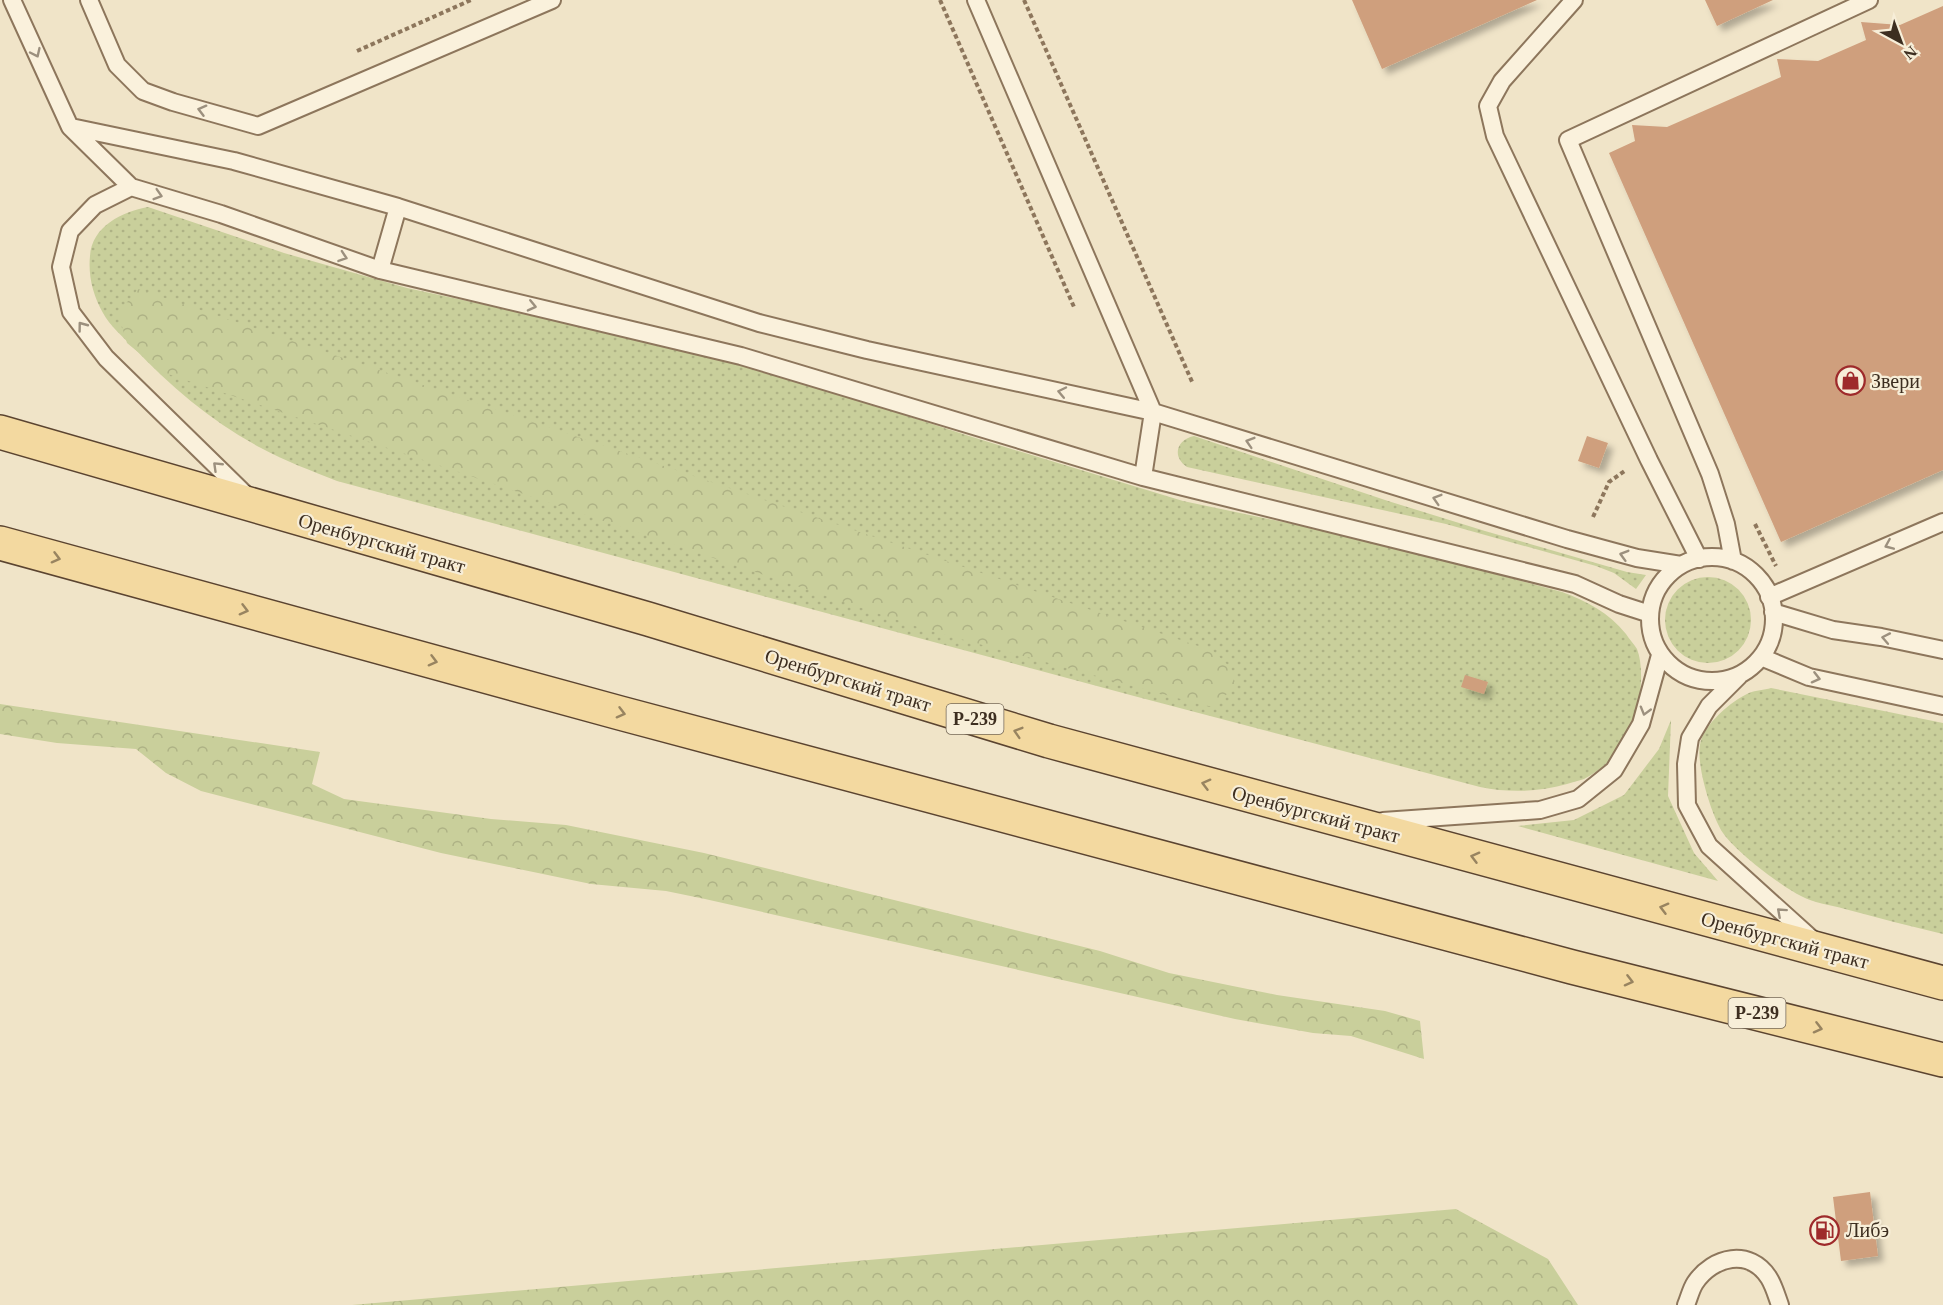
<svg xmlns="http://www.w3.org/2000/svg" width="1943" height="1305" font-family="Georgia,serif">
  <defs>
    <pattern id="grass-dots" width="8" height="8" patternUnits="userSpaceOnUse" patternTransform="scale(1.5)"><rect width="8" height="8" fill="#c9cf9b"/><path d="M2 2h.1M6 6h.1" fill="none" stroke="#aeb285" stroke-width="1.8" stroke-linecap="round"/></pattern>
    <pattern id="forest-crowns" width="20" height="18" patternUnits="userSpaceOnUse" patternTransform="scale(1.5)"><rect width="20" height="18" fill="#c9cf9b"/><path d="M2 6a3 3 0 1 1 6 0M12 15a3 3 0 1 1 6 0" fill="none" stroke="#aeb285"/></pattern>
    <filter id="shadow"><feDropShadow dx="5.5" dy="5.5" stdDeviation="3" flood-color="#0004"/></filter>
  </defs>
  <rect width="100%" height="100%" fill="#f0e4c8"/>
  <!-- grass -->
  <path fill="url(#grass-dots)" d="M 148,207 L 284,253 L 407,288 L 679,347 L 791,378 L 969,436 L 1183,501 L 1378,542 L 1562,592 C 1587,601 1609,613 1626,634 C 1629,639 1634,644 1637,649 C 1646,672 1639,717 1627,738 C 1618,755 1601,770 1584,779 C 1579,781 1572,782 1567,784 C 1537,792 1510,793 1480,787 L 1134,696 L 337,481 C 312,471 285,461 261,448 C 212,422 171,387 133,347 C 122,336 110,326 103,313 C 93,295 88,276 90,256 C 92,226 122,212 148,207 Z
    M 1194,436 L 1388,501 L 1485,531 L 1627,572 L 1646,575 L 1636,589 L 1614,573 L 1596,566 L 1446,524 L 1187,467 C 1172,457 1176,440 1194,436 Z
    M1665 620a43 43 0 1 1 86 0a43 43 0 1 1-86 0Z
    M 1771,688 L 1943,723 L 1943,934 C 1910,926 1878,918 1845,909 C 1831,905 1814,903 1801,896 C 1781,886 1736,852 1723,833 C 1712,817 1696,765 1700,745 C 1703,725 1731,701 1749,693 C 1756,690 1764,690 1771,688 Z
    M 1671,720 L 1668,796 L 1694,853 L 1718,881 L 1518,826 L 1574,820 L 1624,795 L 1659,749 Z"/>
  <!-- forest -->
  <path fill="url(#forest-crowns)" d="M 138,289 L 1213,651 L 1231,668 L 1235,688 L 1210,707 L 924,629 L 162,372 L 127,343 L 118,313 Z
    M 0,704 L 320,752 L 312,784 L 344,799 L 491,819 L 566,825 L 704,853 L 1100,951 L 1169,973 L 1277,995 L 1385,1011 L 1420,1021 L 1424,1059 L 1351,1036 L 1313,1033 L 1235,1019 L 705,899 L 666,891 L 591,884 L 441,853 L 201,791 L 166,773 L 136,749 L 57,743 L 0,734 Z
    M 1456,1209 L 1548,1259 L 1578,1305 L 352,1305 Z"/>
  <!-- building -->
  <path fill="#cf9f7d" filter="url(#shadow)" d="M 1352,0 L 1537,0 L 1382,69 Z
    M 1705,0 L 1773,0 L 1717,26 Z
    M 1943,6 L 1943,470 L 1781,542 L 1609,153 L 1635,141 L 1632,125 L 1667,127 L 1781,77 L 1777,59 L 1818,61 L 1866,40 L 1861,22 L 1900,25 Z
    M 1587,436 L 1608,443 L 1599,468 L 1578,461 Z
    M 1465,675 L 1488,682 L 1484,694 L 1461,687 Z
    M 1870,1192 L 1878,1256 L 1841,1261 L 1833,1197 Z"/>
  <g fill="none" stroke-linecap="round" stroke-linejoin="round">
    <defs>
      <path id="service" d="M 12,0 L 70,127 L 131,187 L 221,214 L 380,270 L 741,356 L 1143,477 L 1575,584 L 1619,604 L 1650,614
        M 89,0 L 117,65 L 143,91 L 173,102 L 258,126 L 552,0
        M 976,0 L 1153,412 L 1143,477
        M 1574,0 L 1502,81 L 1488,106 L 1495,136 L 1649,460 L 1699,559
        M 71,127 L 234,161 L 398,207 L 759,323 L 867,350 L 1153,412 L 1567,539 L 1637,558 L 1681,565
        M 131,187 L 95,205 L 70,231 L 61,267 L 71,312 L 106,358 L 247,496
        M 380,270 L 398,207
        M1650 619a62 62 0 1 1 124 0a62 62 0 1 1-124 0Z
        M 1733,561 L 1726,524 L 1710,474 L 1568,140 L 1869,0
        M 1769,597 L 1943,522
        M 1773,612 L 1833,630 L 1881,637 L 1943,650
        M 1761,657 L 1809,677 L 1943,706
        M 1739,676 L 1709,706 L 1690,738 L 1686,764 L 1687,805 L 1709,846 L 1813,940
        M 1383,821 L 1540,810 L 1578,799 L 1614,770 L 1641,724 L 1660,655
        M 1686,1305 C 1689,1298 1691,1289 1695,1283 C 1713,1256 1750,1248 1769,1278 C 1774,1286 1777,1297 1780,1305"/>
      <path id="primary" d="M 0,432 L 648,619 L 1049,741 L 1943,983
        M 0,543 L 620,713 L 1572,967 L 1943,1060"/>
    </defs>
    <!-- service casing -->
    <use href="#service" stroke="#8d765c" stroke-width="20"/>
    <!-- primary casing -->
    <use href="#primary" stroke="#5b4430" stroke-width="36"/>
    <!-- path -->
    <path stroke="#8d765c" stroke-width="4" stroke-dasharray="4.5 3" stroke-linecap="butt" d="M 940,0 L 1074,307
      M 1024,0 L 1193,384
      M 357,51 L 471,0
      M 1593,517 L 1609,482 L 1626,470
      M 1755,524 L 1776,566"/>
    <!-- service -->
    <use href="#service" stroke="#faf1dc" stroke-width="16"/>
    <!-- primary -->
    <use href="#primary" stroke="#f3d9a0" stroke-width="33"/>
  </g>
  <!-- one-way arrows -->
  <defs><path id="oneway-chevron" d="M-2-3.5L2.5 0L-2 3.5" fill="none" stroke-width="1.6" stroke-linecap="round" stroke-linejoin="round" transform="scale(1.5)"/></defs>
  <g stroke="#9c907e">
    <use href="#oneway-chevron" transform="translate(36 53) rotate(65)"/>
    <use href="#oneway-chevron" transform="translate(202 110) rotate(-165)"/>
    <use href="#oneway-chevron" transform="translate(158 195) rotate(17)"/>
    <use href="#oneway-chevron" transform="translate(343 257) rotate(19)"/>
    <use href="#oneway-chevron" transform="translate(532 306) rotate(13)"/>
    <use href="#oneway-chevron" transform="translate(82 326) rotate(-127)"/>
    <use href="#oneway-chevron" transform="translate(1062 392) rotate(-168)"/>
    <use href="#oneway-chevron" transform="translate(1250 442) rotate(-163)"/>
    <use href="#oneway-chevron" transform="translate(217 466) rotate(-136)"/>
    <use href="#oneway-chevron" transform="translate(1437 499) rotate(-163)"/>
    <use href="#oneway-chevron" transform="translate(1889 545) rotate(157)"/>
    <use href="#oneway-chevron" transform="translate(1624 555) rotate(-164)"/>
    <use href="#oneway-chevron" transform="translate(1886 638) rotate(-169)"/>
    <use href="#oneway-chevron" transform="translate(1816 678) rotate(14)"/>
    <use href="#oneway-chevron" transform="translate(1645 711) rotate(106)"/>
    <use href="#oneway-chevron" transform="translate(1781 912) rotate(-138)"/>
  </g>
  <g stroke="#988460">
    <use href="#oneway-chevron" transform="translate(56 558) rotate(15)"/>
    <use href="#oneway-chevron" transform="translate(244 610) rotate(15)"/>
    <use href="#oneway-chevron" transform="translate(433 661) rotate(15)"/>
    <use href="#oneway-chevron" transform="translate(621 713) rotate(15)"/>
    <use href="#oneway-chevron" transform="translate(1018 732) rotate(-163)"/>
    <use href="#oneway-chevron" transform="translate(1206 784) rotate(-165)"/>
    <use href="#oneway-chevron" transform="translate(1475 857) rotate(-165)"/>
    <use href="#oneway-chevron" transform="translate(1664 908) rotate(-165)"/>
    <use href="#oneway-chevron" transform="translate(1629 981) rotate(14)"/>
    <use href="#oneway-chevron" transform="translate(1818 1028) rotate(14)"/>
  </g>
  <!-- icons -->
  <defs>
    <symbol id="shop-ring" viewBox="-11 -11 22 22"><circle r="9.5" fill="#f7eed8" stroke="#9e2a2b" stroke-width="1.5"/><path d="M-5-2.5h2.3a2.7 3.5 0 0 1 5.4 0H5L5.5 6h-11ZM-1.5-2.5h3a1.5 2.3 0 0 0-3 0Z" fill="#9e2a2b"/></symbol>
    <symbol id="fuel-ring" viewBox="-11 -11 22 22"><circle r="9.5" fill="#f7eed8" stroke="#9e2a2b" stroke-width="1.5"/><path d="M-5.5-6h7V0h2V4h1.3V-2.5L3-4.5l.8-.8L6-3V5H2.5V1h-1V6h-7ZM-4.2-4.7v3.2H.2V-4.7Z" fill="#9e2a2b"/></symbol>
  </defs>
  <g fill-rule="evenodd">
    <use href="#shop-ring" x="1834" y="364" width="33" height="33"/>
    <use href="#fuel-ring" x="1808" y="1214" width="33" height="33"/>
  </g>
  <g text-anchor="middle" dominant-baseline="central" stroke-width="4.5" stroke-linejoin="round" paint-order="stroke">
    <!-- shield labels -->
    <g fill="#f7eed8" stroke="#756857" stroke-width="1.5">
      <rect x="946.5" y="704" width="57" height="30" rx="4.5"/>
      <rect x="1728.5" y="998" width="57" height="30" rx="4.5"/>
    </g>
    <g font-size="18" font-weight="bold" fill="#3d2e20">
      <text x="975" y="719">Р-239</text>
      <text x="1757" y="1013">Р-239</text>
    </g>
    <!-- poi labels -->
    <g font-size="20" fill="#3d2e20" stroke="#f7eed8" text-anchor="start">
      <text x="1871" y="381">Звери</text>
      <text x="1846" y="1230">Либэ</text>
    </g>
    <!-- street labels -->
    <g font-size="20" fill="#3d2e20" stroke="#f7eed8">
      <text transform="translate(382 543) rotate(16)">Оренбургский тракт</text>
      <text transform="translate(848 680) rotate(17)">Оренбургский тракт</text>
      <text transform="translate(1316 814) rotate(15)">Оренбургский тракт</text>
      <text transform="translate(1785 940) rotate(15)">Оренбургский тракт</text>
    </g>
  </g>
  <!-- north arrow -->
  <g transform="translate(1901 42) rotate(139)" stroke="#f7eed8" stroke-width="4.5" paint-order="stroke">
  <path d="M0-4.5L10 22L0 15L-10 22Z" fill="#3d2e20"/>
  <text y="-9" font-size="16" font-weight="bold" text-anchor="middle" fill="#3d2e20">N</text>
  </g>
</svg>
